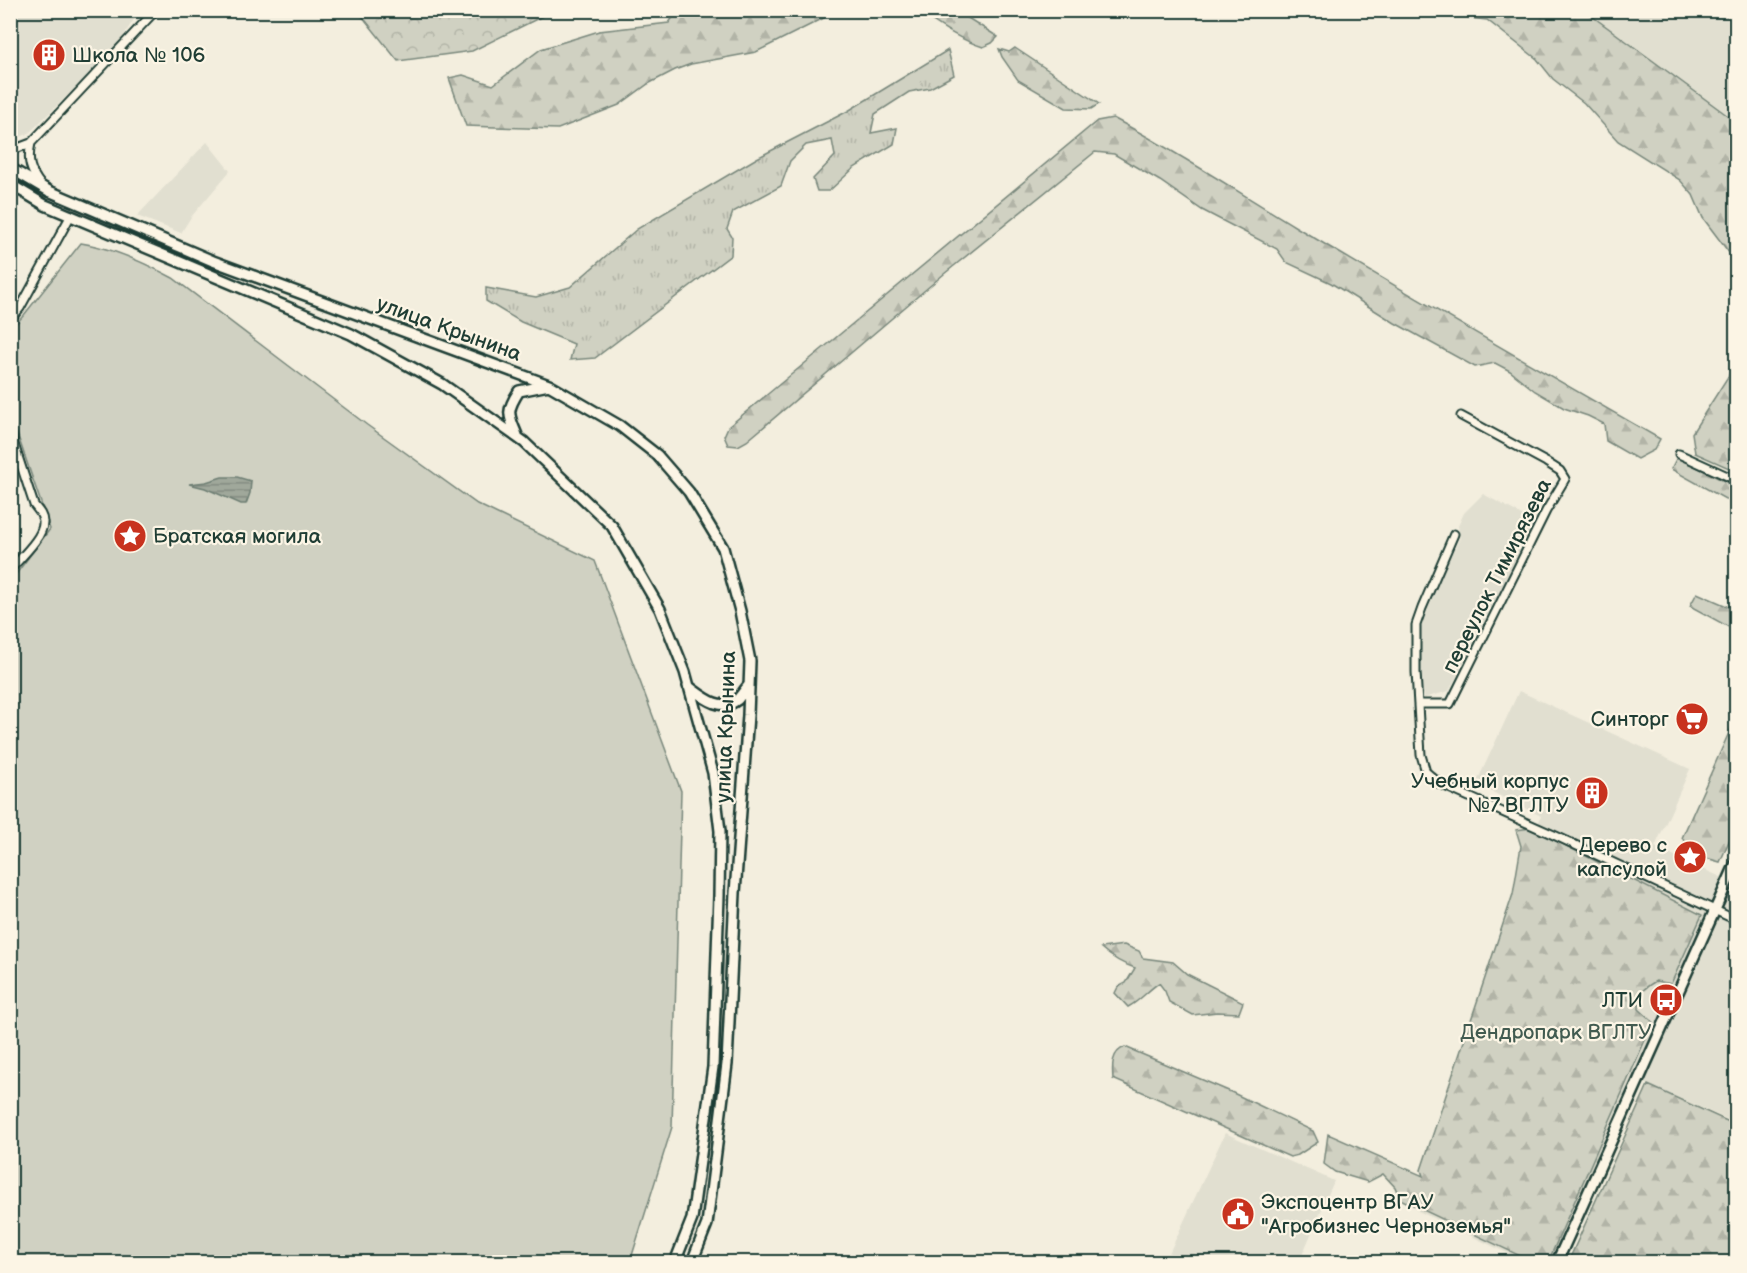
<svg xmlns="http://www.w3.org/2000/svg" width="1747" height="1273" font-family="'Balsamiq Sans',sans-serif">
  <defs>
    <pattern id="grass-tufts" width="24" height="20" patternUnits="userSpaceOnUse" patternTransform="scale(1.5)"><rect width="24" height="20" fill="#d0d1c2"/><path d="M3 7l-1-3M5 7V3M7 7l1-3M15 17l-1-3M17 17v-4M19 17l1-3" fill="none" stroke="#b2b4a7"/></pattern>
    <pattern id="forest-firs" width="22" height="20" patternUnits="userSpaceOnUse" patternTransform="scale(1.5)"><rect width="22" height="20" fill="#d0d1c2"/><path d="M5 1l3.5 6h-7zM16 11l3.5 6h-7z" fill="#b2b4a7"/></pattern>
    <pattern id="park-crowns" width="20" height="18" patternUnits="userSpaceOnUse" patternTransform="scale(1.5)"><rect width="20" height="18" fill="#d0d1c2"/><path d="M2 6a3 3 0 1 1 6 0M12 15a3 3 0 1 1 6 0" fill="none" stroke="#b2b4a7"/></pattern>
    <pattern id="water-rules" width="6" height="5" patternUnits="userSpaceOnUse" patternTransform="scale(1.5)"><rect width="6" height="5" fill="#a0a89b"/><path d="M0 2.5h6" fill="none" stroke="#828a7f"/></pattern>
  </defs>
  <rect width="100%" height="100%" fill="#f3eede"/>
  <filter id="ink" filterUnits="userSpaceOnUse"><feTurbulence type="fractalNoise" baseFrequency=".0167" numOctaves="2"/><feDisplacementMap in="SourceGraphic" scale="12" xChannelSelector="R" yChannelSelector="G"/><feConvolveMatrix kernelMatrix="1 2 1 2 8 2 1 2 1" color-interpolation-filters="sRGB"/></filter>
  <g filter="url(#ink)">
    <!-- built -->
    <path fill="#e1dfd0" d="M 137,10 L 139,12 L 114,50 L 29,133 L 14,140 L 10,140 L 10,11 Z
      M 1585,10 L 1736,11 L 1736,112 L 1732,118 Z
      M 207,142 L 230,171 L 191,217 L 181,233 L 137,216 Z
      M 1483,494 L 1535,522 L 1449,691 L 1424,698 L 1420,678 L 1420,627 L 1435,593 L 1439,578 L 1460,538 L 1458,526 L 1464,513 Z
      M 1519,691 L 1690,769 L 1655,847 L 1736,884 L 1736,1123 L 1633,1078 L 1552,1262 L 1526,1262 L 1416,1210 L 1541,816 L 1476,784 Z
      M 1225,1133 L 1334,1181 L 1299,1262 L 1165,1262 Z"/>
    <!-- grass -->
    <path fill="url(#grass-tufts)" stroke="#78877b" stroke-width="1.5" d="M 948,50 L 954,75 L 930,88 L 909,92 L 875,114 L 871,133 L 897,128 L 894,144 L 854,168 L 829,191 L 817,191 L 813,179 L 835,156 L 832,140 L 806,145 L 790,161 L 781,186 L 733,212 L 727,229 L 732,237 L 731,255 L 595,358 L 570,360 L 574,344 L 521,322 L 486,301 L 486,288 L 536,297 L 570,287 L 637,229 L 757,158 L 848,111 Z"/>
    <!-- forest -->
    <path fill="url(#forest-firs)" stroke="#78877b" stroke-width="1.5" d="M 677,11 L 835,11 L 822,19 L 756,52 L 691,64 L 675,70 L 648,84 L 619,105 L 558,129 L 466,126 L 449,78 L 463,75 L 493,85 L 541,49 L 599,31 L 669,23 Z
      M 918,11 L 957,11 L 998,37 L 992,43 L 983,47 C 958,39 940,26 918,11 Z
      M 1463,11 L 1585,11 L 1731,118 L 1736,112 L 1736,262 L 1703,218 L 1693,195 L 1680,180 L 1618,141 L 1584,103 L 1553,79 L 1537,59 L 1487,20 L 1469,18 Z
      M 1015,48 L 1099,104 L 1091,109 L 1066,108 L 1018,80 L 1002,57 L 999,49 L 1009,52 Z
      M 1113,118 C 1176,151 1235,190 1296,227 C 1416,299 1538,369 1660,439 L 1654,450 L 1637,459 L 1606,441 L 1604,424 L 1588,416 L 1564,408 L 1535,391 L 1510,371 L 1495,363 L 1475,367 L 1395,323 L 1331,283 L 1286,262 L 1277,249 L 1202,210 L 1160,181 L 1114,154 L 1095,152 L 944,274 L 747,441 L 738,446 L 728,445 L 724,436 L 728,427 L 1097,121 Z
      M 1736,364 L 1736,449 L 1729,468 L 1695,453 L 1692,433 Z
      M 1677,457 L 1736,487 L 1736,505 L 1671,469 Z
      M 1697,593 L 1736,610 L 1736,631 L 1690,606 Z
      M 1736,717 L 1736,825 L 1720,862 L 1696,855 L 1682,838 Z
      M 1531,828 L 1702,915 L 1671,984 L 1656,981 C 1642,989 1639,992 1639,1009 L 1653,1022 L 1548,1262 L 1533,1262 L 1400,1199 L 1395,1187 L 1383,1174 L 1368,1182 L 1335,1172 L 1324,1164 L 1328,1134 L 1423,1176 L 1421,1170 L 1513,894 L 1521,846 L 1516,830 Z
      M 1124,945 L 1139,951 L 1143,958 L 1173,962 L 1187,974 L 1243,1002 L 1239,1013 L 1217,1012 L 1193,1015 L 1169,1002 L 1165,991 L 1159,983 C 1148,990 1140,1001 1128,1007 L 1115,993 L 1118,987 L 1126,983 L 1135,968 C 1122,964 1111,957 1101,948 Z
      M 1125,1047 L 1231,1092 L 1313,1131 L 1318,1142 L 1298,1155 L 1290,1157 L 1113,1079 C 1112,1067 1111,1052 1125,1047 Z
      M 1648,1085 L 1736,1125 L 1736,1262 L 1568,1262 Z"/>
    <!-- park -->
    <path fill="url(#park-crowns)" stroke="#78877b" stroke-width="1.5" d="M 358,11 L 553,11 L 472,51 L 398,61 Z"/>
    <!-- garden -->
    <path fill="#d0d1c2" stroke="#78877b" stroke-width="1.5" d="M 81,243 C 113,248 145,263 173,278 L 367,425 L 477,504 L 595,561 L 681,791 L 672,1127 L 630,1262 L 11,1262 L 10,582 L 50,529 L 11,416 L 11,329 L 24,315 Z"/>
    <!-- water -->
    <path fill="url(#water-rules)" stroke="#6c7d72" stroke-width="1.5" d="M 222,477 L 237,477 L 251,481 L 250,493 L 246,504 L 241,504 L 205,488 L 189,484 L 206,482 Z"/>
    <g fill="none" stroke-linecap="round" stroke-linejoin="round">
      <defs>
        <path id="minor" d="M 31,143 C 27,161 30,171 41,185
          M 10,151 L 31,143 L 156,10
          M 10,320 L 20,308 L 71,215
          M 10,432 L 34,505 C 38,510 43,515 43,522 C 44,537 20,558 10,570
          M 1679,454 L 1736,480
          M 1454,534 L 1422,608 L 1416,625 L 1416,672 L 1421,755 L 1426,772 L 1440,784 L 1556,836 L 1736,920
          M 1418,704 L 1450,704 L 1546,511 L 1565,479 L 1560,471 L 1546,462 L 1461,416"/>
        <path id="secondary" d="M 10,168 L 49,191 L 213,261 L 549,385 L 620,426 L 657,455 L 689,492 L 723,548 L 740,611 L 750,661 L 748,715 L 735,893 L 727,1064 L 707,1224 L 692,1262
          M 10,184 L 45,205 L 351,334 L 442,384 L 524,442 L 612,526 L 660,609 L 685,672 L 713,773 L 720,831 L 719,896 L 713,1067 L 692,1219 L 675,1262
          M 517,435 C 508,414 506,411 519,391 L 549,385
          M 688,686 C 702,696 720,713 737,700 C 741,696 745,689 749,685
          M 1557,1262 L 1736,863"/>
      </defs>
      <!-- minor casing -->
      <use href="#minor" stroke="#1f3d34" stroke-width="11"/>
      <!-- secondary casing -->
      <use href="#secondary" stroke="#1f3d34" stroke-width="14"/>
      <!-- minor -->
      <use href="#minor" stroke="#fcf5e5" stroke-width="7"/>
      <!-- secondary -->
      <use href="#secondary" stroke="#fcf5e5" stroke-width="9"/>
    </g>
  </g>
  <!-- icons -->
  <defs>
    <symbol id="building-disc" viewBox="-11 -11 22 22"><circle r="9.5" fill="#c8321e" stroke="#fcf5e5"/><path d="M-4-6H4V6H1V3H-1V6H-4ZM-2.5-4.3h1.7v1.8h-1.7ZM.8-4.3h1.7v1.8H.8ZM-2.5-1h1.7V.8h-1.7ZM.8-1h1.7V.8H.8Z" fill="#fff"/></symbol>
    <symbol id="sight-disc" viewBox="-11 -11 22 22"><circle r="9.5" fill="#c8321e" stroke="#fcf5e5"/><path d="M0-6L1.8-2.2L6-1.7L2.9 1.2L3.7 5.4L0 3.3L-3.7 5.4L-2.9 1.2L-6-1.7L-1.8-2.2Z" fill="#fff"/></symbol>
    <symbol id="supermarket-disc" viewBox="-11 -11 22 22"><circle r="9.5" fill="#c8321e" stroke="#fcf5e5"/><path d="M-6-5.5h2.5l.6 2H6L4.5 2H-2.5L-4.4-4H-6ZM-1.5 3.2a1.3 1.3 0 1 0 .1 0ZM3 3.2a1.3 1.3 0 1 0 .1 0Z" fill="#fff"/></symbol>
    <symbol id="bus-disc" viewBox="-11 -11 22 22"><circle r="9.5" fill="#c8321e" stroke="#fcf5e5"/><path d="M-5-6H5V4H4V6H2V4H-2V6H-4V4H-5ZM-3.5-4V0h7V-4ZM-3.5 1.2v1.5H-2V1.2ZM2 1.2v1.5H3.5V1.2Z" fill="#fff"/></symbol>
    <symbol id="civic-disc" viewBox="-11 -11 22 22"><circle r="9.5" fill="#c8321e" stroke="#fcf5e5"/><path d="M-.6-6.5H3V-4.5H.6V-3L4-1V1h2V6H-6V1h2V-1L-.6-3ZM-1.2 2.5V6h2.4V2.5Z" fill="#fff"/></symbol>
  </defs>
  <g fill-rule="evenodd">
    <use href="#building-disc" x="30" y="36" width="38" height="38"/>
    <use href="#sight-disc" x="111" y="517" width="38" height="38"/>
    <use href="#supermarket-disc" x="1673" y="700" width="38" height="38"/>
    <use href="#building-disc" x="1573" y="774" width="38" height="38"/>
    <use href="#sight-disc" x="1671" y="838" width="38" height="38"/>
    <use href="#bus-disc" x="1647" y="981" width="38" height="38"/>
    <use href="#civic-disc" x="1219" y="1195" width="38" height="38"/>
  </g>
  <g text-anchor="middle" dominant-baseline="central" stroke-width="4.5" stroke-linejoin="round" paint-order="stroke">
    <!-- poi labels -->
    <g font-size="21" fill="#1f3d34" stroke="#fcf5e5" text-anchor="end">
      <text x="72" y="55" text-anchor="start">Школа № 106</text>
      <text x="153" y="536" text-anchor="start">Братская могила</text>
      <text x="1669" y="719">Синторг</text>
      <text x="1569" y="781">Учебный корпус<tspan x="1569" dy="24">№7 ВГЛТУ</tspan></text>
      <text x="1667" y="845">Дерево с<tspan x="1667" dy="24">капсулой</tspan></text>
      <text x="1643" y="1000">ЛТИ</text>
      <text x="1261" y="1202" text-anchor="start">Экспоцентр ВГАУ<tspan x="1261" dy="24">"Агробизнес Черноземья"</tspan></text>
    </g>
    <!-- street labels -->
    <g font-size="21" fill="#1f3d34" stroke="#fcf5e5">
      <text transform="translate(449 329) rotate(20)">улица Крынина</text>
      <text transform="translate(1497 576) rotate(-63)">переулок Тимирязева</text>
      <text transform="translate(726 727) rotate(-88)">улица Крынина</text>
    </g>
    <!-- park labels -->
    <g font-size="21" fill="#425b50" stroke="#fcf5e5">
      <text x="1556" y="1032">Дендропарк ВГЛТУ</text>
    </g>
  </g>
  <!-- margin -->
  <rect width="1747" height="1273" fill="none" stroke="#fcf5e5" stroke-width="36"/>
  <rect x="18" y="18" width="1711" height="1237" fill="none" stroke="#1f3d34" stroke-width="2" filter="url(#ink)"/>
</svg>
